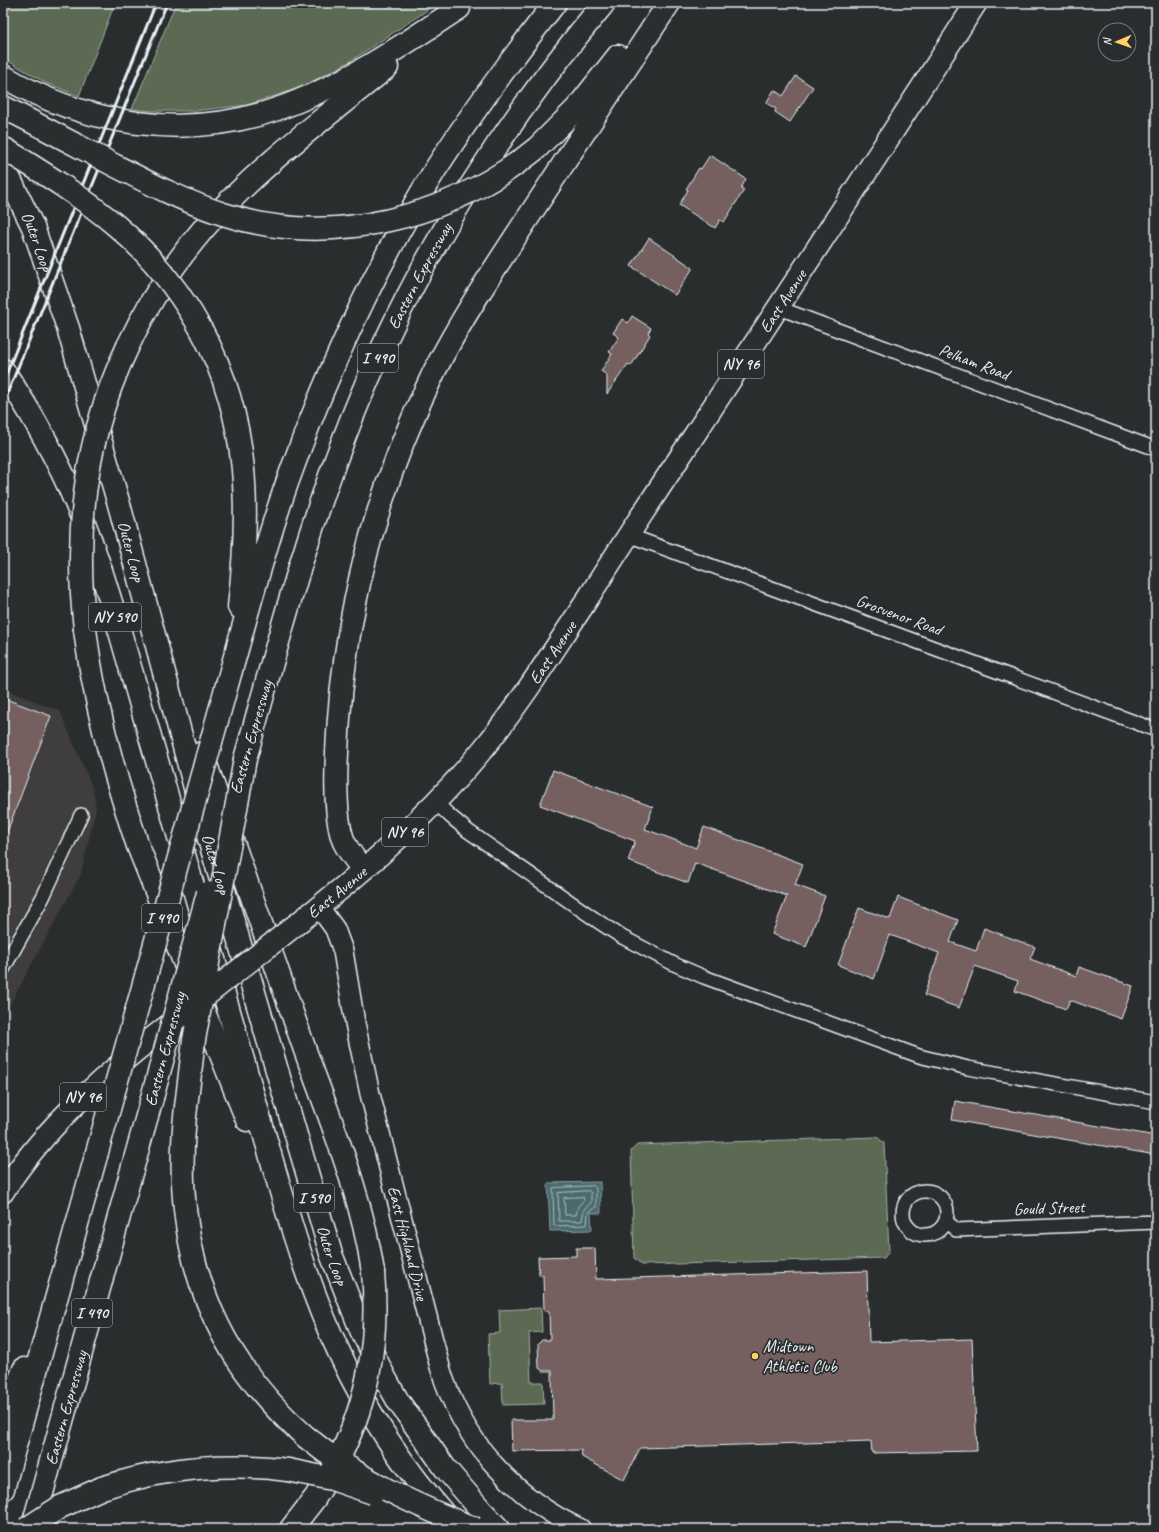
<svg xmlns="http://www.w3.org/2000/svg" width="1159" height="1532" font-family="Caveat,sans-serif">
  <rect width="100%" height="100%" fill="#2a2d2e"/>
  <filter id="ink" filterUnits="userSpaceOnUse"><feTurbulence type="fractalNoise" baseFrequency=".025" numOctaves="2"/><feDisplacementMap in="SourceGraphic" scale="8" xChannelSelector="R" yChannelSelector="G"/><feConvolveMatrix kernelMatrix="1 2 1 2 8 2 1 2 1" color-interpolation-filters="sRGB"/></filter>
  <g filter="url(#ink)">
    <!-- built -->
    <path fill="#403c3d" d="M 3,689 L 60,711 L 93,789 L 96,808 L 81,874 L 3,1017 Z"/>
    <!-- green -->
    <path fill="#5c6b53" stroke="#a2aea6" d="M 3,3 L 115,3 L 79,96 L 46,83 L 3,58 Z
      M 176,3 L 438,3 L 349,62 L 302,87 L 247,105 L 194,111 L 151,111 L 132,109 Z
      M 877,1137 L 884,1143 L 889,1251 L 884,1258 L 642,1265 L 634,1258 L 631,1151 L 637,1145 Z
      M 541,1308 L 542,1332 L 529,1333 L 531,1382 L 543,1382 L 544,1404 L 503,1405 L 502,1383 L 490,1384 L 488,1334 L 500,1333 L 499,1310 Z"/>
    <!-- water -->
    <path fill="#4c6b6e" stroke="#8aa1a5" d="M 600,1182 L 601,1213 L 591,1213 L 592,1230 L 550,1231 L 548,1183 Z"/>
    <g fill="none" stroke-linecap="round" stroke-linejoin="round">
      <!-- shore -->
      <path stroke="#aabbc1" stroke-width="1" d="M 594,1186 L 596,1188 L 596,1207 L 588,1212 L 587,1225 L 554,1226 L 553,1188 Z
        M 589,1191 L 591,1193 L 591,1203 L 584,1209 L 582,1221 L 559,1221 L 558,1193 Z
        M 583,1197 L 584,1200 L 578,1206 L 576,1215 L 565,1215 L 564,1198 Z"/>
    </g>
    <!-- building -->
    <path fill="#74605f" stroke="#e8f1f8" d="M 796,76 L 813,87 L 790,122 L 775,112 L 776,109 L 766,103 L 774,90 L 783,96 Z
      M 710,155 L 746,179 L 741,188 L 744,190 L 724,222 L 720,220 L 715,228 L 679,205 L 688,190 L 686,189 L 699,168 L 701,169 Z
      M 649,238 L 693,268 L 675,295 L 631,266 Z
      M 632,316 L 651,328 L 648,333 L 650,335 L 631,366 L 628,364 L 607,394 L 607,375 L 601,371 L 612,354 L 609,352 L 619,337 L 613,333 L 622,319 L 628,323 Z
      M 3,698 L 51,716 L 4,840 L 3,839 Z
      M 553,770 L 653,807 L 645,829 L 696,848 L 704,827 L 803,864 L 795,885 L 825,896 L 806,947 L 772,934 L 787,896 L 695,863 L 688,883 L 628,861 L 635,841 L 540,805 Z
      M 898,897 L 958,920 L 950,942 L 976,951 L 984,928 L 1035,947 L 1030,959 L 1076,976 L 1079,967 L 1133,986 L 1121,1019 L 1070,1000 L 1066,1009 L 1015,991 L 1018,981 L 975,966 L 959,1008 L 924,995 L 939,953 L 890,935 L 874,979 L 838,965 L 859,908 L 890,919 Z
      M 955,1101 L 1156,1136 L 1156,1155 L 952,1120 Z
      M 576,1248 L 595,1248 L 596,1279 L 867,1271 L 869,1342 L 972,1339 L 977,1451 L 872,1453 L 871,1441 L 640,1448 L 624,1480 L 582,1457 L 581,1450 L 512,1451 L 511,1420 L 553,1420 L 552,1371 L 543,1371 L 539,1368 L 538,1344 L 542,1340 L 550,1340 L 549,1311 L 544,1311 L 543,1275 L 539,1275 L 538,1257 L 576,1256 Z"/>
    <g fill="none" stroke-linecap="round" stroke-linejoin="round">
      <defs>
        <path id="street" d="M 779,308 L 1156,449
          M 628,535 L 1156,730
          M 435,802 L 450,816 L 468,831 L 599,922 L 622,937 L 674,964 L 704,977 L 919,1056 L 968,1068 L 1156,1102
          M 3,969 L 43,897 L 81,815
          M903 1213a22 22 0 1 1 44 0a22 22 0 1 1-44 0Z
          M 946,1221 L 956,1230 L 1156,1222"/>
        <g id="secondary">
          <path id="s1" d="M 319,907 L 335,929 L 343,951 L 355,1023 L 370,1094 L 440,1367 C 461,1439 513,1498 581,1529"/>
        </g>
        <g id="primary">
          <path id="s2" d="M 293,927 C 362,874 428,816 483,749 C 520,704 551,654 583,606 C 614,557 646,508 678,460 C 778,308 878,156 976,3"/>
          <path d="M 3,1192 C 48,1122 112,1068 178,1018"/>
        </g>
        <g id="highway">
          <path d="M 3,76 C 85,125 185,141 277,109 C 343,86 402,46 459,8"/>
          <path d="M 537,148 L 577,108 L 618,56"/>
          <path id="s3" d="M 3,165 L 33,227 L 68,328 L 120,508 L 206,829 L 331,1254 L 361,1330 L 384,1376 L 398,1401 L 445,1468 L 480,1509 L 499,1529"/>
          <path d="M 203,333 C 250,421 250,511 239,607"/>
          <path d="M 128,346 C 148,303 174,263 205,227 C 259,166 325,118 387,67"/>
          <path d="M 3,370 C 31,412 56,456 76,503 C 94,545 107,589 120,632 L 276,1175 C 294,1235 312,1296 339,1352 C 367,1413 406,1471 450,1521"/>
          <path d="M 85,629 C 94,704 114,775 138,846 L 247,1120"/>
          <path d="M 228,681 C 247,615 264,548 287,483 C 326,374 374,269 435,170 C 472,112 513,57 555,3"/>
          <path d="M 202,753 C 236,853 271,953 306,1053 C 332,1124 362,1196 373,1272"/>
          <path id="s4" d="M 245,759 C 275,654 302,548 341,446 C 402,284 493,136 604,3"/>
          <path d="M 363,869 C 356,861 349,852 344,842 C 332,814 337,749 339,718 C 348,598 381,480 434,372 C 464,313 501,259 537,204 C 581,137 625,70 669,3"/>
          <path d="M 186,1107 C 171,1237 205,1350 306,1437"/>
          <path d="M 3,1422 L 24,1369"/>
          <path d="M 102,1488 C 163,1468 225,1462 288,1470"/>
          <path d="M 3,1489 L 96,1156"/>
          <path id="s5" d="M 32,1529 L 152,1098"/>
          <path d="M 291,1529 L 315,1498 L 333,1469"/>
        </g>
      </defs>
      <!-- street casing -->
      <use href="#street" stroke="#e8f1f8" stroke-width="16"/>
      <!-- secondary casing -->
      <use href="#secondary" stroke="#e8f1f8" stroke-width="22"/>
      <!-- primary casing -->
      <use href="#primary" stroke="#e8f1f8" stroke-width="24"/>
      <!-- highway casing -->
      <use href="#highway" stroke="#e8f1f8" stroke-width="25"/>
      <!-- street -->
      <use href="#street" stroke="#2a2d2e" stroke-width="13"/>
      <!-- secondary -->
      <use href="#secondary" stroke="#2a2d2e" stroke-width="19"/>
      <!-- primary -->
      <use href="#primary" stroke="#2a2d2e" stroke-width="21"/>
      <!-- highway -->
      <use href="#highway" stroke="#2a2d2e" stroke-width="22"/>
      <!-- rail -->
      <path stroke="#e8f1f8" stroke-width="3" d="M 3,382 L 156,3
        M 3,404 L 167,3"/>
      <defs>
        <path id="primary-bridge" d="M 178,1018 L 293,927"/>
        <path id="highway-bridge" d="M 3,107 C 39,125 74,144 110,163 C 147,182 183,201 223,214 C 330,249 451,218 537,148
          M 3,148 C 89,201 153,241 203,333
          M 85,629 C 74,532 85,435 128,346
          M 152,1098 L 208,893
          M 186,1107 L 194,1040 L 245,759
          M 96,1156 L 228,681
          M 306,1437 C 357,1479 415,1505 476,1529
          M 333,1469 C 368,1406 379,1343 373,1272
          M 288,1470 L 332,1479 L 373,1493
          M 26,1529 L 60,1507 L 102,1488"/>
      </defs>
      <!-- primary-bridge casing -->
      <use href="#primary-bridge" stroke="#e8f1f8" stroke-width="24" stroke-linecap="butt"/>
      <!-- highway-bridge casing -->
      <use href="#highway-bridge" stroke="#e8f1f8" stroke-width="25" stroke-linecap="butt"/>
      <!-- primary-bridge -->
      <use href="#primary-bridge" stroke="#2a2d2e" stroke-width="21"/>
      <!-- highway-bridge -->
      <use href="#highway-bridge" stroke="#2a2d2e" stroke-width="22"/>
    </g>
  </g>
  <!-- markers -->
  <circle fill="#ffd166" stroke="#2a2d2e" stroke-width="1.5" cx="755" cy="1356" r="4"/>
  <g text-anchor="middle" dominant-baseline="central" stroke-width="3.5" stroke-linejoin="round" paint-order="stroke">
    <!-- shield labels -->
    <g fill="#2a2d2e" stroke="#afb6bb" stroke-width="1">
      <rect x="358" y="344" width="40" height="28" rx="3"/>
      <rect x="718" y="350" width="46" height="28" rx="3"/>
      <rect x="89" y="603" width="52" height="28" rx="3"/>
      <rect x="382" y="818" width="46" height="28" rx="3"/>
      <rect x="142" y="904" width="40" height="28" rx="3"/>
      <rect x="60" y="1083" width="46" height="28" rx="3"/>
      <rect x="294" y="1184" width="40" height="28" rx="3"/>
      <rect x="72" y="1299" width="40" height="28" rx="3"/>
    </g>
    <g font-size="16" font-weight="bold" fill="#e8f1f8">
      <text x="378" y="358">I 490</text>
      <text x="741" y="364">NY 96</text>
      <text x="115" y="617">NY 590</text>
      <text x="405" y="832">NY 96</text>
      <text x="162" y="918">I 490</text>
      <text x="83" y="1097">NY 96</text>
      <text x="314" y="1198">I 590</text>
      <text x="92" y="1313">I 490</text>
    </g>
    <!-- street labels -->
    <g font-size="17" fill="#e8f1f8" stroke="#2a2d2e">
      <text stroke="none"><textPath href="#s3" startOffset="84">Outer Loop</textPath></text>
      <text stroke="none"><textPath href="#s4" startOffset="515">Eastern Expressway</textPath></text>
      <text stroke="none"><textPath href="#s2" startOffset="800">East Avenue</textPath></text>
      <text transform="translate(974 362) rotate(21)">Pelham Road</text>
      <text stroke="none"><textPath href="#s3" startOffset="408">Outer Loop</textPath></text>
      <text transform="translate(899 615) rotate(20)">Grosvenor Road</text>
      <text stroke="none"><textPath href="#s2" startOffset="380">East Avenue</textPath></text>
      <text transform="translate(251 737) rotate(-74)">Eastern Expressway</text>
      <text stroke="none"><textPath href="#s3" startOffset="732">Outer Loop</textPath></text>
      <text stroke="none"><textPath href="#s2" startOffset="56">East Avenue</textPath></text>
      <text transform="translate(165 1049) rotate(-75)">Eastern Expressway</text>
      <text transform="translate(1049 1208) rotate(-2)">Gould Street</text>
      <text stroke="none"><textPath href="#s1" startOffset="350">East Highland Drive</textPath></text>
      <text stroke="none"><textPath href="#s3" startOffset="1140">Outer Loop</textPath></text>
      <text stroke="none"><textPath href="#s5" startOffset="126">Eastern Expressway</textPath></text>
    </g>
    <!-- poi labels -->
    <g font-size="17" fill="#e8f1f8" stroke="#2a2d2e" text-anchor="start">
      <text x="763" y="1346">Midtown<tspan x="763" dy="20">Athletic Club</tspan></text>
    </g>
  </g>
  <!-- margin -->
  <rect width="1159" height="1532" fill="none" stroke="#2a2d2e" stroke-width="16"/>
  <rect x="8" y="8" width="1143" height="1516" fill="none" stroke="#e8f1f8" stroke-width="1.5" filter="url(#ink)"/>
  <!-- north arrow -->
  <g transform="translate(1117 42) rotate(268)"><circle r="19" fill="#2a2d2e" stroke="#767b7f"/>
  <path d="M0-3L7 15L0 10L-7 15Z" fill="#ffd166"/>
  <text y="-6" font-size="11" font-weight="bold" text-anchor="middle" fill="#e8f1f8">N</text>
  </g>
</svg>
